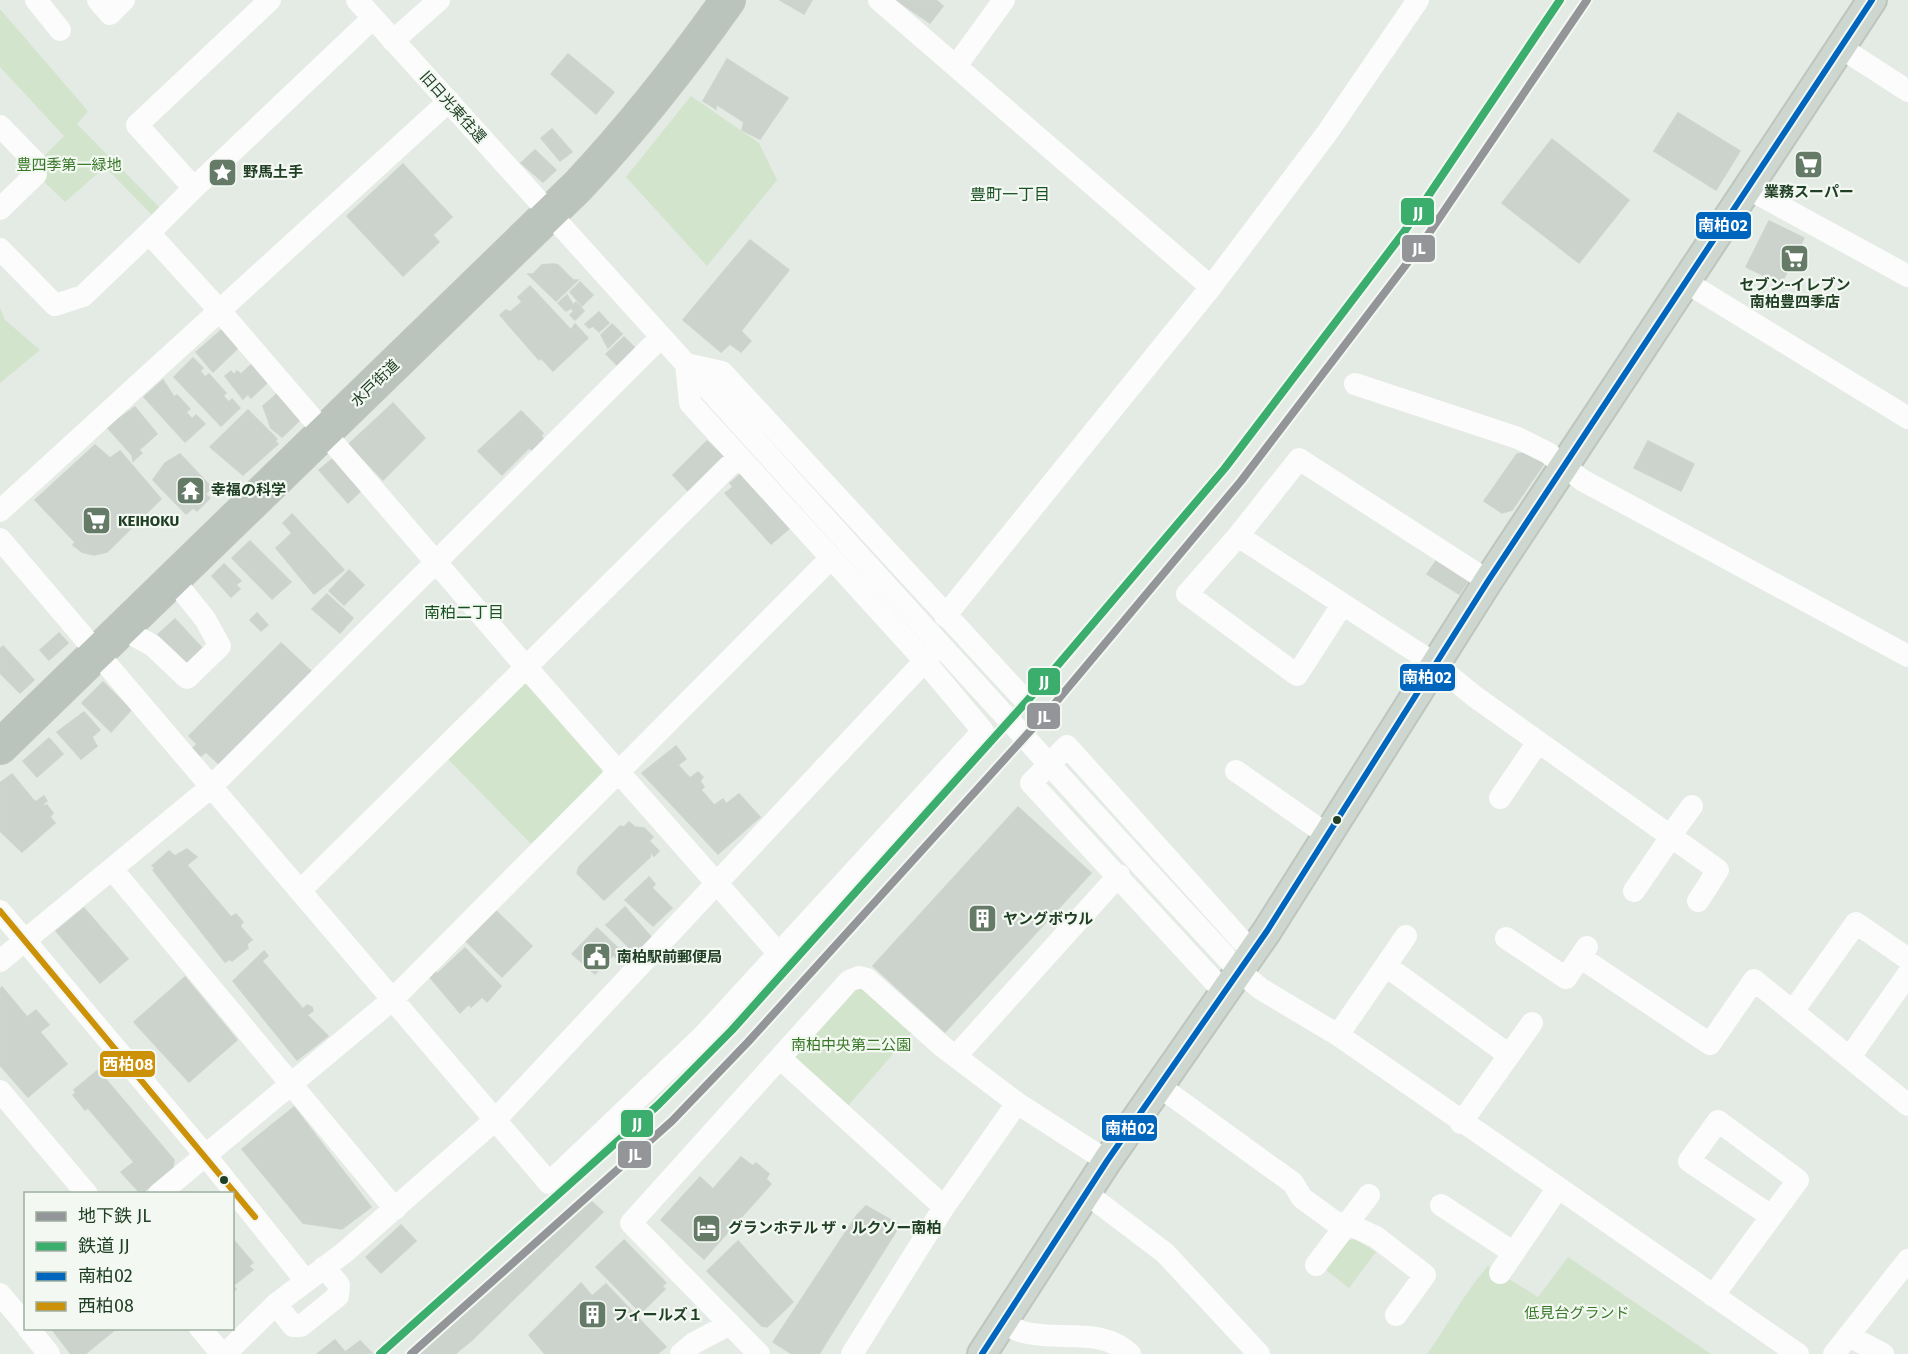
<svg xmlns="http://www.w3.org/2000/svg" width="1908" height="1354" font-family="'Fira Sans','Noto Sans JP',sans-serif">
  <rect width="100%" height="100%" fill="#e4eae4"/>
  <!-- green -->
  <path fill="#d3e4cc" d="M 0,9 L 88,111 L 77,124 L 164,212 L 157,220 L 105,167 L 65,202 L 31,169 L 64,136 L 0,67 Z
    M 691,96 L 759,143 L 777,180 L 707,266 L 626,177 Z
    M 0,308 L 5,320 L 40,350 L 0,383 Z
    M 520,683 L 530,683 L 602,765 L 602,776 L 531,844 L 447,758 Z
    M 853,985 L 863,986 L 913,1031 L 847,1107 L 795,1059 L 794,1051 Z
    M 1355,1239 L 1376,1252 L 1349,1288 L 1326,1270 L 1349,1240 Z
    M 1568,1257 L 1711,1354 L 1427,1354 C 1448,1325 1464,1293 1488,1266 L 1538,1297 Z"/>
  <!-- building -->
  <path fill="#ccd3cd" stroke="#cdd3cd" stroke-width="1.5" d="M 780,0 L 812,0 L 804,14 Z
    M 896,0 L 936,0 L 943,6 L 930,23 Z
    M 568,54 L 614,92 L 596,114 L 551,74 Z
    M 727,59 L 788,98 L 760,139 L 742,130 L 744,122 L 716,104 L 716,109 L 703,101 Z
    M 1678,113 L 1740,151 L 1716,190 L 1654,151 Z
    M 552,129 L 572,152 L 560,161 L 541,138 Z
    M 1552,139 L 1629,200 L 1579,263 L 1502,203 Z
    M 535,150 L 556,170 L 543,182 L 521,163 Z
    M 403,164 L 452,217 L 433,235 L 439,242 L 403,276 L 347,216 Z
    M 1769,221 L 1804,238 L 1781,284 L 1746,267 Z
    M 750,240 L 789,270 L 741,331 L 751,341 L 741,352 L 730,344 L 721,352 L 683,320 Z
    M 553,264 L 558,265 L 573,280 L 578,280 L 556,301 L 528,274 L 533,274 L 542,265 Z
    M 580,282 L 593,295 L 582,306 L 570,292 Z
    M 530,286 L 571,330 L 575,324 L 588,338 L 553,371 L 541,358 L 539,360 L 500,315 L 506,310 L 510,312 L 522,302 L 518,297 Z
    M 567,295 L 573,305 L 576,302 L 584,311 L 575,320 L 570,315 L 574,311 L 571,308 L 566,311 L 558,303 Z
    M 599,312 L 609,323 L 599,332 L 593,326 L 589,328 L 585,324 Z
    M 612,324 L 622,334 L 608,348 L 601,335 Z
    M 225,327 L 241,345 L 213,372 L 196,352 Z
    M 624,337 L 637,350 L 619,367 L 606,354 Z
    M 193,358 L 203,368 L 200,371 L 205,377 L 209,374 L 226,393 L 223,396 L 229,402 L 232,399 L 240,408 L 221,426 L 174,377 Z
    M 254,362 L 270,380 L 251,398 L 248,394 L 243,399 L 225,376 L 231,371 L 234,375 L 237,371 L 241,374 Z
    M 163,380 L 174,397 L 177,395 L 190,409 L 186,412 L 192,419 L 196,415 L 205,424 L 185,442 L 144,397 Z
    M 278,393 L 302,418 L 282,437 L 271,428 L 263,406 Z
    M 393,403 L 425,438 L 383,480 L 349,444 Z
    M 135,407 L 157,434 L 139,450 L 142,453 L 133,461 L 132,455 L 107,427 Z
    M 248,410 L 277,439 L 275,441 L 278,444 L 243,475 L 210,447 Z
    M 521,411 L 543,433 L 541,436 L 544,440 L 532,450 L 529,448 L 502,475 L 478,451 Z
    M 707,441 L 724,457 L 688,491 L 673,475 Z
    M 1648,441 L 1694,464 L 1681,491 L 1634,468 Z
    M 95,445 L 110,458 L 120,451 L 161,499 L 107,552 L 94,555 L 82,552 L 73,545 L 75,542 L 35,500 Z
    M 1526,453 L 1545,462 L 1512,510 L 1502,513 L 1484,501 L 1517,454 Z
    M 180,454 L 212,488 L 205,494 L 210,498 L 197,511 L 193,508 L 186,514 L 153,480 L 165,463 Z
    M 336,456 L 365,487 L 348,503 L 319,470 Z
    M 742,473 L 791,527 L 771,544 L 725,493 L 733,487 L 730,483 Z
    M 292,514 L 344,570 L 314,594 L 276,548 L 292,533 L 283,523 Z
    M 250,541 L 291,582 L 272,599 L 232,558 Z
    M 1438,558 L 1468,581 L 1459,594 L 1427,574 Z
    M 224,564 L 241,581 L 236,585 L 240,589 L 231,597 L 212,576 Z
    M 349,570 L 364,585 L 344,605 L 329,591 Z
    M 327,594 L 353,618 L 340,633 L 312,609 Z
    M 257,613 L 268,625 L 261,631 L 250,620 Z
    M 175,619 L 203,649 L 184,670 L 153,639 Z
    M 59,633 L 68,643 L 49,660 L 40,650 Z
    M 281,643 L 312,672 L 219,764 L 206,752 L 201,756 L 192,749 L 197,744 L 189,736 Z
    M 3,646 L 34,680 L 20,693 L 0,673 L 0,649 Z
    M 103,682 L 131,710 L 111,732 L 82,703 Z
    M 84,712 L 100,730 L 92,737 L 97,746 L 81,759 L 57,732 Z
    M 49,738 L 63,754 L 37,777 L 23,761 Z
    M 676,746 L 686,759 L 678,765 L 690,778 L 698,772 L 703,777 L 700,781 L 704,787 L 701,790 L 714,805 L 723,799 L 726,804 L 739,794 L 760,817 L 718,854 L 642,773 Z
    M 12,774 L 35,802 L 44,796 L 47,801 L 40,806 L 47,805 L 53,813 L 50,817 L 55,823 L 22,852 L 0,831 L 0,783 Z
    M 1018,807 L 1091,873 L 945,1032 L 873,966 Z
    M 629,822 L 635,827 L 644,828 L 653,837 L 649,841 L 659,851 L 654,856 L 651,852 L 650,857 L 604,900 L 577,873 L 579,867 L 620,826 L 624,827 Z
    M 187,849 L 197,857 L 187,865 L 231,917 L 236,914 L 243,922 L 240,926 L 252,940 L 247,944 L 248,948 L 232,961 L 230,959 L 225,962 L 153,870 L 155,868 L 152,866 L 169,851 L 175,856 Z
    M 649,877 L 655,884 L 652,888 L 672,908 L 653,926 L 625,900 Z
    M 625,907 L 651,937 L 635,953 L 606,925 Z
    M 84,908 L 128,959 L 100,983 L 56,931 Z
    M 495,910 L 532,946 L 502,977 L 465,940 Z
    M 597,928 L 619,949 L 595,974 L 572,954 Z
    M 622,947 L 632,957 L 625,965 L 614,956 Z
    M 465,948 L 501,986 L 487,1002 L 482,997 L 471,1007 L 469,1004 L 460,1013 L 429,976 L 435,971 L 437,974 Z
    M 264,951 L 268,956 L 262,961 L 303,1009 L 307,1005 L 312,1007 L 313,1011 L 307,1015 L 328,1036 L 297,1060 L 233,981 Z
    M 185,977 L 237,1040 L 189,1082 L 134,1022 Z
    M 2,987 L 27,1017 L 36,1010 L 49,1025 L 40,1032 L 67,1064 L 28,1097 L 0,1065 L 0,989 Z
    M 98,1070 L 174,1160 L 173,1167 L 141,1194 L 121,1172 L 134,1162 L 88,1108 L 85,1110 L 73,1095 L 76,1093 L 74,1090 Z
    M 294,1107 L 371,1207 L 342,1229 L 303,1223 L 242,1149 Z
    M 741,1157 L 753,1166 L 756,1163 L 769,1174 L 766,1179 L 771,1184 L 704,1259 L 661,1220 L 700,1177 L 713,1189 Z
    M 591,1201 L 603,1212 L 472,1340 L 455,1354 L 416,1354 Z
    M 866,1206 L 900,1225 L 819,1354 L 792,1354 L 773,1342 L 857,1215 Z
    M 401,1225 L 416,1241 L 381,1273 L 366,1257 Z
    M 232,1238 L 253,1263 L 249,1266 L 253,1270 L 233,1286 L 236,1289 L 232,1292 Z
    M 624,1240 L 666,1283 L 662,1286 L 665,1289 L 641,1313 L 596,1267 Z
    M 738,1241 L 793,1302 L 767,1327 L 762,1326 L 707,1271 Z
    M 581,1283 L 592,1296 L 606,1284 L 666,1347 L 657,1354 L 545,1354 L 529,1335 Z
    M 51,1328 L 117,1328 L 85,1354 L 71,1354 Z
    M 335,1340 L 345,1352 L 360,1341 L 372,1353 L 317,1354 Z"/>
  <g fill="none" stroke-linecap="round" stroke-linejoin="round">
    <defs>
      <path id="major" d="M 982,1354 L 1107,1161 L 1267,931 L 1488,581 L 1872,0"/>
      <path id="highway" d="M 0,747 L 578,186 C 635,125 680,68 728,0"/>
    </defs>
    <!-- major casing -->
    <use href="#major" stroke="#bcc6bd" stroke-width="32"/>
    <!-- highway casing -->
    <use href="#highway" stroke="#bcc6bd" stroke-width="36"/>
    <!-- minor -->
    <path stroke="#fbfcfb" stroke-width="22" d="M 36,0 L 60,30
      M 98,0 L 110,14 L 124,0
      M 357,0 L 883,582
      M 879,0 L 1211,287
      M 373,18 L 194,188 L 149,233 L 220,311 L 526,667 L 779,954
      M 393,41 L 439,0
      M 1840,47 L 1908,91
      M 956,66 L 1004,0
      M 0,126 L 37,164
      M 194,188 L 137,125 L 270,0
      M 1747,188 L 1908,276
      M 0,209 L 36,174
      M 0,249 L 55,305 L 83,296 L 149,233
      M 1686,282 L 1908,418
      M 1355,384 L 1518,438 L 1548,453 L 1582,480 L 1908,656
      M 0,511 L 449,101
      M 1238,536 L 1299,459 L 1488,581
      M 0,539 L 549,1183 L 703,1036 L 983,731 L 916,651 L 690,403 L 686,364 L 722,372 L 1021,696
      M 1342,605 L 1297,675 L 1187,594 L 1238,536 L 1435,664 L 1474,696 L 1718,870 L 1698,901
      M 945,616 L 1211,287 L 1327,133 L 1418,0
      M 122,629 L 152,645 L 187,678 L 220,646 L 205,619 L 173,579
      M 1236,771 L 1329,836
      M 1500,798 L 1538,742
      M 1670,836 L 1692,806
      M 1142,866 L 1239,971 L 1261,989 L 1338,1035 L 1798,1354
      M 112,869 L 395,1209
      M 300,891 L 738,457
      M 1634,891 L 1671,837
      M 0,911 L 206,1156 L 305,1280
      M 1506,938 L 1566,978 L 1587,947
      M 1580,957 L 1710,1044 L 1754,980 L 1908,1105
      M 0,961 L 211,787 L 661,337
      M 1386,966 L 1509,1055
      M 1224,992 L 1031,783 L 1067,746 L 1252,952
      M 1793,1011 L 1856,923 L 1908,959
      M 1338,1035 L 1406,936
      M 956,1056 L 1119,875
      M 1850,1057 L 1908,974
      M 780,1058 L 944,1207
      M 1159,1086 L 1293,1183 L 1302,1198 L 1335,1222 L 1348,1224 L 1376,1237 L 1425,1275 L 1396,1315
      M 0,1091 L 87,1194
      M 1461,1123 L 1532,1023
      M 1086,1193 L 1165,1253 L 1259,1354
      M 159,1194 L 392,1000 L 831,558
      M 1441,1205 L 1514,1253
      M 1316,1265 L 1369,1195
      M 1500,1273 L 1557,1189
      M 0,1294 L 26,1325
      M 1713,1296 L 1798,1180 L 1718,1121 L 1689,1161 L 1771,1216
      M 276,1304 L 293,1326 L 301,1326 L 338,1296 L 339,1285 L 324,1267
      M 1002,1323 C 1009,1326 1016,1330 1023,1332 C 1060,1342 1100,1326 1130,1354
      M 28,1328 L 49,1354
      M 200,1328 L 222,1354
      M 1849,1336 L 1883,1354
      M 225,1354 L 276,1304 L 345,1252 L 495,1120 L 934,651
      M 681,1354 L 694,1343 L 730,1324
      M 759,1354 L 631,1223 L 849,981 L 859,977 L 867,979 L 943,1047 L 1017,1103 L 1107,1161
      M 852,1354 L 944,1207 L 1017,1103
      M 1834,1354 L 1908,1260"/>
    <!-- major -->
    <use href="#major" stroke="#cdd6cf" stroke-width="28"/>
    <!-- highway -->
    <use href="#highway" stroke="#bac3bc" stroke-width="33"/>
    <!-- minor-bridge -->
    <path stroke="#fbfcfb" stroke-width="22" d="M 883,582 L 1142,866"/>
    <defs>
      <path id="bus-1" d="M 982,1354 L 1107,1161 L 1267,931 L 1488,581 L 1872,0"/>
      <path id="bus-2" d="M 0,911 L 255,1217"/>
    </defs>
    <!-- bus-1 casing -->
    <use href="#bus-1" stroke="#f3f9f2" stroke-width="10"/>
    <!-- bus-2 casing -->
    <use href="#bus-2" stroke="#f3f9f2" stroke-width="10"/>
    <!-- bus-1 -->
    <use href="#bus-1" stroke="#0065bd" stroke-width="6"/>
    <!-- bus-2 -->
    <use href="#bus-2" stroke="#cc9107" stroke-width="6"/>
    <defs>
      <path id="rail-1" d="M 380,1354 L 658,1105 L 732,1030 L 1035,692 L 1225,468 L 1404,232 L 1560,0"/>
    </defs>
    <!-- rail-1 casing -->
    <use href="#rail-1" stroke="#f3f9f2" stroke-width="12"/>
    <!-- rail-1 -->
    <use href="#rail-1" stroke="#3bad6d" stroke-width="8"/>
    <defs>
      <path id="metro-1" d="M 411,1354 L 672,1121 L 748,1042 L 1051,708 L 1241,481 L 1421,245 L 1587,0"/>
    </defs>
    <!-- metro-1 casing -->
    <use href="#metro-1" stroke="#f3f9f2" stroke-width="12"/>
    <!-- metro-1 -->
    <use href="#metro-1" stroke="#939598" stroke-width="8"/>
  </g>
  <!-- icons -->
  <defs>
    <symbol id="supermarket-square" viewBox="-11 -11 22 22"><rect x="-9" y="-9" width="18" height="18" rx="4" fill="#657b67" stroke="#f3f9f2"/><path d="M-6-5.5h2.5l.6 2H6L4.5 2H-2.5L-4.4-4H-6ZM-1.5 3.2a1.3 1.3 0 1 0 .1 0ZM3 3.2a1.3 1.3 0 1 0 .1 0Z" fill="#fff"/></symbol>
    <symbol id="sight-square" viewBox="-11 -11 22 22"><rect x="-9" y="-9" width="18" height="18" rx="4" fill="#657b67" stroke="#f3f9f2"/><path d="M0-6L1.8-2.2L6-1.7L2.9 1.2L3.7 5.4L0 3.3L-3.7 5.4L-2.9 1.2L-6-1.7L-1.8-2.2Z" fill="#fff"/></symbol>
    <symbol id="temple-square" viewBox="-11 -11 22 22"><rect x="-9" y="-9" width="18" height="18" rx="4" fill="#657b67" stroke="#f3f9f2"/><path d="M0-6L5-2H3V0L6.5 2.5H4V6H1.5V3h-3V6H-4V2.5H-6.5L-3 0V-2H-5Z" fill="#fff"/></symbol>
    <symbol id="building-square" viewBox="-11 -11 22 22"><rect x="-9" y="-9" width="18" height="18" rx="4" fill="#657b67" stroke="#f3f9f2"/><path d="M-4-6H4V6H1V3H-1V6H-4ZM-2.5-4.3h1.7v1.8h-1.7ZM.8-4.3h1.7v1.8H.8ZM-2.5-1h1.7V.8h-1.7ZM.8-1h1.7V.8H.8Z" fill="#fff"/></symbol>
    <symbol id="civic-square" viewBox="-11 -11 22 22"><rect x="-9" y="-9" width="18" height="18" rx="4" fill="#657b67" stroke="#f3f9f2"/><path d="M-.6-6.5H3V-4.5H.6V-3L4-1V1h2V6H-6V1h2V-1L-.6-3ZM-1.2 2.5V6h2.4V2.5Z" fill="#fff"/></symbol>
    <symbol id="hotel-square" viewBox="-11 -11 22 22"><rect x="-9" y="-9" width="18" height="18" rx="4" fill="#657b67" stroke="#f3f9f2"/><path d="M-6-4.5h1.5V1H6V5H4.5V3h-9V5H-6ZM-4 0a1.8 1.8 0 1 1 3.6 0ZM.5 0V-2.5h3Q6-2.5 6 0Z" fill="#fff"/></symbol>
  </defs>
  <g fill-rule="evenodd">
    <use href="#supermarket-square" x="1792" y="148" width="33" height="33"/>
    <use href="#sight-square" x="206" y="156" width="33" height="33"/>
    <use href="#supermarket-square" x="1778" y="242" width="33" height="33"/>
    <use href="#temple-square" x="174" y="474" width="33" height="33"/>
    <use href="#supermarket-square" x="80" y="504" width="33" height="33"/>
    <use href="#building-square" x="966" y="902" width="33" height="33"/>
    <use href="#civic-square" x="580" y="940" width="33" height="33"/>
    <use href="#hotel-square" x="690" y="1212" width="33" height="33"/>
    <use href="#building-square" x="576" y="1298" width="33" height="33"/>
  </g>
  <!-- markers -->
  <g fill="#203f24" stroke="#f3f9f2" stroke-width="2">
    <circle cx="1337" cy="820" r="5"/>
    <circle cx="224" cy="1180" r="5"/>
  </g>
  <g text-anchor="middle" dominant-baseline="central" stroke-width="4.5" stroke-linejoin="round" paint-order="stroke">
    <!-- street labels -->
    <g font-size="15" fill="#203f24" stroke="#f3f9f2">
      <text transform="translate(453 107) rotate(48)">旧日光東往還</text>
      <text transform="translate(375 383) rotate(-44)">水戸街道</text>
    </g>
    <!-- park labels -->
    <g font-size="15" fill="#397828" stroke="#f3f9f2">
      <text x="69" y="165">豊四季第一緑地</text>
      <text x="851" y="1045">南柏中央第二公園</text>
      <text x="1577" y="1313">低見台グランド</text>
    </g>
    <!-- poi labels -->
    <g font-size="15" font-weight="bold" fill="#203f24" stroke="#f3f9f2" text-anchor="start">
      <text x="243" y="172">野馬土手</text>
      <text x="1809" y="192" text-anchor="middle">業務スーパー</text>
      <text x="1795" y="285" text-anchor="middle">セブン-イレブン<tspan x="1795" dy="17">南柏豊四季店</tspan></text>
      <text x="211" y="490">幸福の科学</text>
      <text x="118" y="521">KEIHOKU</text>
      <text x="1003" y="919">ヤングボウル</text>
      <text x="617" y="957">南柏駅前郵便局</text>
      <text x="728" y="1228">グランホテル ザ・ルクソー南柏</text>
      <text x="613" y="1315">フィールズ１</text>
    </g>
    <!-- neighbourhood labels -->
    <g font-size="16" fill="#1b5224" stroke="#f3f9f2">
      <text x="1010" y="194">豊町一丁目</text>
      <text x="464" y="612">南柏二丁目</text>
    </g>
  </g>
  <g stroke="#f3f9f2" stroke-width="2">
    <rect x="1400" y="197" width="35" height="29" rx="6" fill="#3bad6d"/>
    <rect x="1695" y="211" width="57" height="29" rx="6" fill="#0065bd"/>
    <rect x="1401" y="234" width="35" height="29" rx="6" fill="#939598"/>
    <rect x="1399" y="663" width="57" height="29" rx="6" fill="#0065bd"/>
    <rect x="1027" y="667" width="34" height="29" rx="6" fill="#3bad6d"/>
    <rect x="1026" y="702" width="35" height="28" rx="6" fill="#939598"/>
    <rect x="99" y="1050" width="57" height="28" rx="6" fill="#cc9107"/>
    <rect x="620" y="1109" width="34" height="29" rx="6" fill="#3bad6d"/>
    <rect x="1101" y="1114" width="57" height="28" rx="6" fill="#0065bd"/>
    <rect x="617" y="1140" width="35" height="29" rx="6" fill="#939598"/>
  </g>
  <g font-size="16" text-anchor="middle" font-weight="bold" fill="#fff">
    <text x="1418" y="218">JJ</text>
    <text x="1723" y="231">南柏02</text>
    <text x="1419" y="254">JL</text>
    <text x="1427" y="683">南柏02</text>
    <text x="1044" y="687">JJ</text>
    <text x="1044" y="722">JL</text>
    <text x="128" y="1070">西柏08</text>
    <text x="637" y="1129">JJ</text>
    <text x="1130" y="1134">南柏02</text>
    <text x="635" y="1160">JL</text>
  </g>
  <!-- legend -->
  <rect x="24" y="1192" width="210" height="138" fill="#f3f9f2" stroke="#9fafa0" stroke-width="1.5"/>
  <rect x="36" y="1212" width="30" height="9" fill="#939598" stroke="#9fafa0" stroke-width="1.5"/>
  <text x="78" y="1222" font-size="18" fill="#203f24">地下鉄 JL</text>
  <rect x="36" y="1242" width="30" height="9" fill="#3bad6d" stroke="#9fafa0" stroke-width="1.5"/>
  <text x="78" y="1252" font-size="18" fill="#203f24">鉄道 JJ</text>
  <rect x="36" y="1272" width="30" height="9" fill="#0065bd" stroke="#9fafa0" stroke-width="1.5"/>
  <text x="78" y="1282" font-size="18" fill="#203f24">南柏02</text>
  <rect x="36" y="1302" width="30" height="9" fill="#cc9107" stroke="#9fafa0" stroke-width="1.5"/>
  <text x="78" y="1312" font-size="18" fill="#203f24">西柏08</text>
</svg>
